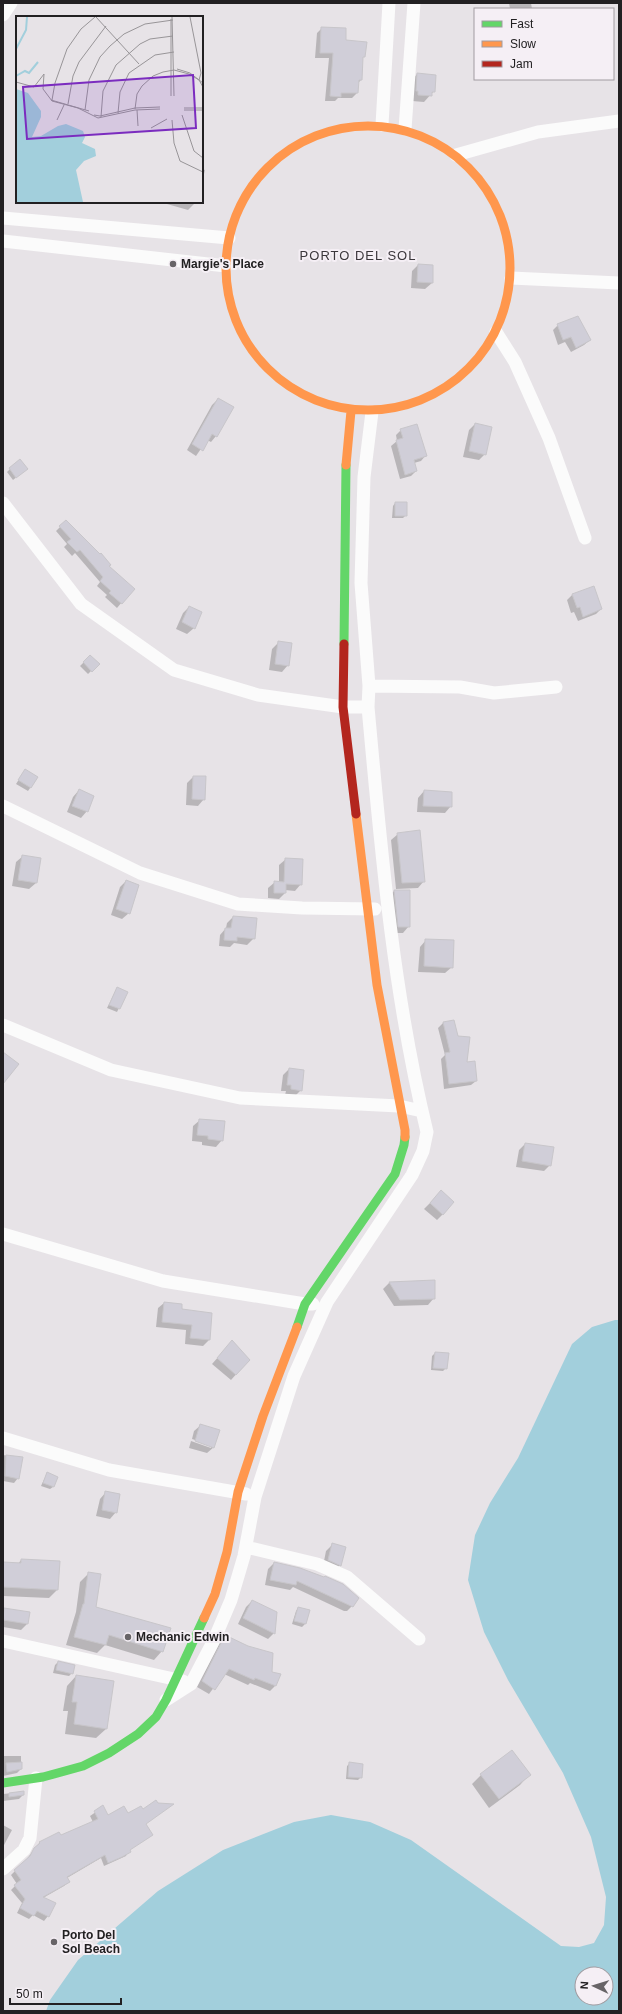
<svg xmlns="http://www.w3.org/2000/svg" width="622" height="2014" font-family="Arial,sans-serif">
  <rect width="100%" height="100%" fill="#e7e3e7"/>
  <!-- water -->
  <path fill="#a2cfdc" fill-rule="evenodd" d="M 615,1320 L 619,1320 L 619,2011 L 46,2011 L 50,2000 L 78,1960 L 158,1891 L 223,1850 L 294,1822 L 331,1815 L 370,1822 L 411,1840 L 561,1946 L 579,1947 L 594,1943 L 604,1925 L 606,1897 L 591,1837 L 563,1773 L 508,1680 L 484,1632 L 468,1580 L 475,1535 L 490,1503 L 518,1458 L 572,1344 L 592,1327 ZM 582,1974 L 606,1974 L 606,1998 L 582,1998 Z"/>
  <!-- shadow -->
  <path fill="#0003" d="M 509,3 L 531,3 L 532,9 L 510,9 Z
    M 322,28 L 345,41 L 364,56 L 362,58 L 361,80 L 358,83 L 357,93 L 352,98 L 338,98 L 335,101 L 325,101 L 329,58 L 315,58 L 317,33 Z
    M 417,74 L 434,91 L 424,102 L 412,101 L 411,81 Z
    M 202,169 L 205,170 L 202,182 Z
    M 160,202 L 196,202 L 188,210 Z
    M 418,265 L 432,283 L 425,289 L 411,288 L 412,271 Z
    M 558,325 L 590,340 L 584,345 L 571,352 L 565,342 L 558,345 L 553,330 Z
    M 218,399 L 216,436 L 211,442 L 207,440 L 196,456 L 187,450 L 212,405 Z
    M 475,424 L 485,454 L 479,460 L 463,457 L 469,430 Z
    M 401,430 L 426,455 L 421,461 L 414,463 L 416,471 L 411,476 L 400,479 L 391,446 L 397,441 L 396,435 Z
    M 10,469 L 23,472 L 13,480 L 7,472 Z
    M 395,503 L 406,515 L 403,518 L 392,518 L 393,506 Z
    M 66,521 L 108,566 L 133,589 L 117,608 L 105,597 L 107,595 L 97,586 L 100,582 L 75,553 L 72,556 L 64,547 L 67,544 L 56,531 Z
    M 572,595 L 601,609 L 596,614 L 578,621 L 574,612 L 571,613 L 567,600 Z
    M 189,607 L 194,628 L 187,634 L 176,629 L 183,613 Z
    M 279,642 L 288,665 L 282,672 L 269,670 L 272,649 Z
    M 90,656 L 98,664 L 88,674 L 80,666 Z
    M 23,773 L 37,778 L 28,791 L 16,784 Z
    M 193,777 L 204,799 L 198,806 L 186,805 L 187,783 Z
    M 79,790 L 87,811 L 81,818 L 67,812 L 73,797 Z
    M 424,791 L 451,806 L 445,813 L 417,812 L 418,798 Z
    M 398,834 L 424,881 L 418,888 L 396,889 L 391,840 Z
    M 23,856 L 36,883 L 29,889 L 12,886 L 16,862 Z
    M 286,859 L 301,884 L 295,891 L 285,890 L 285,893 L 279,899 L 268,898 L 268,888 L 275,882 L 279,882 L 279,865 Z
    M 126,881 L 129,913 L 122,919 L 111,915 L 120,887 Z
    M 394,891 L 409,926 L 403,933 L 392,933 L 388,897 Z
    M 233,917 L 254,938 L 247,945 L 234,943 L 230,947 L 219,946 L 220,935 L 226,928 L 227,923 Z
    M 426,940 L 452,967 L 445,973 L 418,972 L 420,947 Z
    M 117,988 L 127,992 L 117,1012 L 107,1008 Z
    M 453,1021 L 466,1063 L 476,1081 L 471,1085 L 444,1089 L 441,1059 L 445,1055 L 438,1028 L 443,1023 Z
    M 289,1069 L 301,1090 L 295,1096 L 285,1095 L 286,1091 L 281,1091 L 283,1075 Z
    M 200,1120 L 222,1140 L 216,1147 L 202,1145 L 202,1142 L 192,1141 L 193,1126 Z
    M 525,1144 L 550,1165 L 544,1171 L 516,1167 L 519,1150 Z
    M 441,1192 L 443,1214 L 437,1220 L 424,1209 Z
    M 434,1282 L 434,1298 L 428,1305 L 394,1306 L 383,1289 L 389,1283 Z
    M 164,1303 L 181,1310 L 211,1314 L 209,1340 L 203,1346 L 185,1344 L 186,1330 L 156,1327 L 158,1308 Z
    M 227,1347 L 249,1360 L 231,1380 L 212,1364 Z
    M 435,1353 L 446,1368 L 443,1371 L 431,1370 L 432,1356 Z
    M 201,1425 L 214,1447 L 207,1453 L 189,1448 L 191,1441 L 211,1448 L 211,1445 L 192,1439 L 194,1431 Z
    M 3,1455 L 21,1458 L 18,1478 L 14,1483 L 3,1481 Z
    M 47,1473 L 53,1487 L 50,1489 L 41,1486 Z
    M 106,1492 L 116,1512 L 110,1519 L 96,1516 L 100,1499 Z
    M 333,1544 L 340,1565 L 334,1571 L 323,1566 L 326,1551 Z
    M 21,1560 L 57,1590 L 49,1598 L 3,1596 L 3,1563 L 18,1564 Z
    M 274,1563 L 324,1578 L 353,1605 L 347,1611 L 344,1611 L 293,1587 L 290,1590 L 265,1585 L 268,1569 Z
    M 89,1573 L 95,1608 L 162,1651 L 154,1660 L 105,1645 L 97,1653 L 66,1645 L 76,1612 L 80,1582 Z
    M 252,1601 L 274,1633 L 268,1639 L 238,1624 L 246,1607 Z
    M 298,1608 L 309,1611 L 305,1624 L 302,1627 L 292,1624 L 296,1611 Z
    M 5,1609 L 27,1624 L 21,1630 L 3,1627 L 3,1611 Z
    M 225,1636 L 270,1673 L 275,1686 L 270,1691 L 250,1683 L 248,1685 L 224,1674 L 209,1694 L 197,1687 L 220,1642 Z
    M 58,1662 L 72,1673 L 69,1676 L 53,1673 L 55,1665 Z
    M 76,1676 L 113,1682 L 106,1729 L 96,1738 L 65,1734 L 68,1711 L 63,1711 L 67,1686 Z
    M 3,1756 L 21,1756 L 21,1769 L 17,1773 L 3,1776 Z
    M 350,1763 L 361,1777 L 358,1780 L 346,1779 L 347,1766 Z
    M 481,1775 L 529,1775 L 520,1785 L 489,1808 L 472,1784 Z
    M 23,1792 L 23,1795 L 19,1799 L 3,1801 L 3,1794 Z
    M 103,1807 L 108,1816 L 128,1815 L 145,1824 L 152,1835 L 129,1850 L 126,1856 L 104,1866 L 101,1858 L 67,1878 L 69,1882 L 64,1886 L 43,1898 L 48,1916 L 44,1921 L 33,1915 L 29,1919 L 17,1913 L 22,1903 L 11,1890 L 17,1884 L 11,1875 L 26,1860 L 40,1842 L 60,1836 L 93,1822 L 90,1816 Z
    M 3,1825 L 12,1830 L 3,1847 Z"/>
  <!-- building -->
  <path fill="#d0ced8" stroke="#c8c6ca" d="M 321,27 L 346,28 L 346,40 L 367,42 L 365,57 L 363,57 L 362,80 L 359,80 L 358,93 L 341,93 L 341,97 L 330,96 L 333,53 L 320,53 Z
    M 417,73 L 436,75 L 435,92 L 432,92 L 432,96 L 418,95 L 418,91 L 416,91 Z
    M 418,264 L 433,265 L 433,283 L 417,282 Z
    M 578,316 L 591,340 L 576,348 L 571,337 L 563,340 L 557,324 Z
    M 218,398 L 234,407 L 217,437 L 212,434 L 203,451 L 192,444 Z
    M 475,423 L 492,427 L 486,455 L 469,451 Z
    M 417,424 L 427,456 L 414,460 L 417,471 L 405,475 L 396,440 L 403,438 L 400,429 Z
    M 20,459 L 28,469 L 16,478 L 9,468 Z
    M 395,502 L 407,502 L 407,516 L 395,516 Z
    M 66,520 L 100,554 L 101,553 L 111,565 L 109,566 L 135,589 L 122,604 L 109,593 L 111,591 L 100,581 L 103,577 L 80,550 L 77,552 L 67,542 L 71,539 L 59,526 Z
    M 594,586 L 602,609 L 583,617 L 580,607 L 577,608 L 572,594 Z
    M 189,606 L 202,612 L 195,629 L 182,622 Z
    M 278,641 L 292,643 L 289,666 L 275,664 Z
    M 90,655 L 100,664 L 92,672 L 83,662 Z
    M 25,769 L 38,777 L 31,788 L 18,780 Z
    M 193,776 L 206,776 L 205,800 L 192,799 Z
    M 79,789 L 94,796 L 88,812 L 72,806 Z
    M 424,790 L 452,792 L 452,807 L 423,806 Z
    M 420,830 L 425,882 L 402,883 L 397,833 Z
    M 22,855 L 41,858 L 37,883 L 18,880 Z
    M 285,858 L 303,859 L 302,885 L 286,884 L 286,893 L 274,893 L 274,881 L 284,882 Z
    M 126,880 L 139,885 L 130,914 L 116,909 Z
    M 394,890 L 410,890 L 410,927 L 398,927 Z
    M 233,916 L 257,918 L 255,939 L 237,937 L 237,941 L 224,940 L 225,928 L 231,928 Z
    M 425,939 L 454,940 L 453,968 L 424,966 Z
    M 117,987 L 128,992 L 120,1009 L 109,1005 Z
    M 454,1020 L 458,1036 L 470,1037 L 467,1062 L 475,1061 L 477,1081 L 449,1084 L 445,1053 L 450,1052 L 443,1022 Z
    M 3,1052 L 19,1064 L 3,1084 Z
    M 289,1068 L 304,1070 L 302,1091 L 291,1089 L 291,1085 L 287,1085 Z
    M 199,1119 L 225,1121 L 223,1141 L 208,1139 L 208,1136 L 197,1135 Z
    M 525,1143 L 554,1147 L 551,1166 L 522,1161 Z
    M 441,1190 L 454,1202 L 443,1215 L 430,1203 Z
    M 435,1280 L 435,1299 L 400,1300 L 389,1282 Z
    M 164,1302 L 182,1304 L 182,1309 L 212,1313 L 210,1340 L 190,1338 L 192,1325 L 162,1322 Z
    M 232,1340 L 250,1360 L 236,1375 L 217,1358 Z
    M 435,1352 L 449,1353 L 447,1369 L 433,1368 Z
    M 200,1424 L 220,1430 L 214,1448 L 195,1441 Z
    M 6,1455 L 23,1457 L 19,1479 L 5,1476 Z
    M 47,1472 L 58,1477 L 54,1487 L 43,1483 Z
    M 105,1491 L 120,1494 L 117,1513 L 102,1510 Z
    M 332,1543 L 346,1547 L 341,1566 L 328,1560 Z
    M 21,1559 L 60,1561 L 58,1590 L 3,1587 L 3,1562 L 21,1563 Z
    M 274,1562 L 300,1568 L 324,1577 L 325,1576 L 343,1584 L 359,1598 L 353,1607 L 297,1581 L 296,1585 L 270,1580 Z
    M 88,1572 L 101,1574 L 96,1607 L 171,1628 L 163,1652 L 109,1635 L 106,1645 L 74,1637 L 83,1604 L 84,1604 Z
    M 252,1600 L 277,1612 L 275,1634 L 243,1618 Z
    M 298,1607 L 310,1610 L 306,1624 L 294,1621 Z
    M 4,1608 L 30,1612 L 28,1624 L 3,1620 Z
    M 225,1635 L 248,1646 L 273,1653 L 272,1672 L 281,1674 L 276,1686 L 255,1678 L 254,1680 L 229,1669 L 215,1690 L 202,1681 Z
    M 58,1661 L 75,1665 L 73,1674 L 56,1670 Z
    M 76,1675 L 114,1681 L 107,1729 L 74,1724 L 77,1702 L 72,1702 Z
    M 512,1750 L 531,1775 L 499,1799 L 480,1774 Z
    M 22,1762 L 22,1769 L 7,1772 L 6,1763 Z
    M 349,1762 L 363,1764 L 362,1778 L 348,1777 Z
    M 24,1791 L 24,1795 L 9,1797 L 9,1793 Z
    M 156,1800 L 158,1803 L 174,1804 L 146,1824 L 153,1835 L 130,1850 L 131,1852 L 122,1857 L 108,1863 L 105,1855 L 67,1877 L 70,1882 L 43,1897 L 56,1903 L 49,1917 L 37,1911 L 34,1916 L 20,1908 L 25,1899 L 14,1885 L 21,1880 L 14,1870 L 30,1856 L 34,1848 L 40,1843 L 39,1842 L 59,1832 L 61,1835 L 98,1819 L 94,1811 L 103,1805 L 108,1815 L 124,1806 L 128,1813 L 141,1806 L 143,1809 Z"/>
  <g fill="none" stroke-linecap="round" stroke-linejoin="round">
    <!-- street -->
    <path stroke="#fbfbfb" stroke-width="13" d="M 3,15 L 11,3
      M 382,125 L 389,3
      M 405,129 L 414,3
      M 456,155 L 538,132 L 619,121
      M 3,218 L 229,238
      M 3,241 L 226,266
      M 511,278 L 619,283
      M 496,332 L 515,362 L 549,438 L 585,538
      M 3,503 L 81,604 L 174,670 L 258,695 L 343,707 L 368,707
      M 369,686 L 460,687 L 494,693 L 556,687
      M 3,806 L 140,873 L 238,904 L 302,908 L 375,909
      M 3,1025 L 111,1070 L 240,1098 L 399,1106 L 422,1111
      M 3,1234 L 163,1281 L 305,1304 L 313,1304
      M 3,1438 L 109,1470 L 246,1494
      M 246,1547 L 317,1564 L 347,1577 L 419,1639
      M 3,1641 L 183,1681
      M 166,1700 L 191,1684 L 214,1640 L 231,1600 L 244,1556 L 255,1497 L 294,1376 L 327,1302 L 412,1175 L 423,1151 L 427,1132 C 393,993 381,850 368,707 L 369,686 L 361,583 L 364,477 L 372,412
      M 3,1869 L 24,1850 L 30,1838 L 36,1778"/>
    <!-- fast -->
    <path stroke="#63d668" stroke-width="9" d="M 344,644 L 346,465
      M 297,1327 L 305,1304 L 395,1174 L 404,1145 L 405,1137
      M 3,1783 L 43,1777 L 83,1766 L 109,1753 L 138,1734 L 156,1717 L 166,1700 L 204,1618"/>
    <!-- slow -->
    <path stroke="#ff974d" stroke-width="9" d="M226 268a142 142 0 1 1 284 0a142 142 0 1 1-284 0Z
      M 346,465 L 351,411
      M 356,814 L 377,985 L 405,1130 L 405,1137
      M 204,1618 L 215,1594 L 227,1552 L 238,1492 L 263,1416 L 297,1327"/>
    <!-- jam -->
    <path stroke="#b3261e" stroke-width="9" d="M 344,644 L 343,707 L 356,814"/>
  </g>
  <!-- markers -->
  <g fill="#676467" stroke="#f5eff5" stroke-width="1.5">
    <circle cx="173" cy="264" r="4"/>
    <circle cx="128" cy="1637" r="4"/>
    <circle cx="54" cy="1942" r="4"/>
  </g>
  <g text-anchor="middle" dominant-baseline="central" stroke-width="4" stroke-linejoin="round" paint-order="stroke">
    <!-- poi labels -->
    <g font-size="12" font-weight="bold" fill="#222022" stroke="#f5eff5" text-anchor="start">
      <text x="181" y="264">Margie's Place</text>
      <text x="136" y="1637">Mechanic Edwin</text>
      <text x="62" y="1935">Porto Del<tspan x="62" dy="14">Sol Beach</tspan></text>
    </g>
    <!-- neighbourhood labels -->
    <g font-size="13" letter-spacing="1" fill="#3b373b" stroke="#f5eff5">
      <text x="358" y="255">PORTO DEL SOL</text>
    </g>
  </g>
  <!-- overview -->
  <g transform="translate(16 16)">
    <rect width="187" height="187" fill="#e7e3e7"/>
    <path d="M 0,73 L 12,77 L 25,95 L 25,101 L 16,121 L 25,120 L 42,110 L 50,108 L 67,115 L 69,121 L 66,127 L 79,133 L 80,140 L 68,145 L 60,154 L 67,186 L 0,186 Z" fill="#a2cfdc"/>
    <path fill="none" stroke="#a2cfdc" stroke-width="2" d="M 0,33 L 10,14 L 11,1M 0,60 L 9,55 L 13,57 L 22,46"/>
    <path fill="none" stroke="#989598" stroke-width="1" d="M 80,1 L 123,48M 156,1 L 158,80M 174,1 L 185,57 L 183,64M 155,3 L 155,80M 161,53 L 174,57 L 187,67M 0,66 L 18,71 L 28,58 L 27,73 L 36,85 L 62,92 L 82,102 L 119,94 L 144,93M 35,84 L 73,95M 36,84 L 39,67 L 51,33 L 65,13 L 79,1M 52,88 L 57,60 L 63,46 L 90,10M 168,92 L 187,92M 119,93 L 121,78 L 126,70 L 137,60 L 147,56 L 158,54 L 173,58 L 183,64 L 187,71M 69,94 L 73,64 L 84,41 L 94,30 L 108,18 L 129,8 L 157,4M 121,94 L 122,110M 168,94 L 187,94M 102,97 L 104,76 L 113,57 L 139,39 L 158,36M 78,99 L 84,100 L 119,92 L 144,91M 166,99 L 178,135 L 187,142M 85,101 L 87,75 L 100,49 L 124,28 L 134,23 L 157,20M 41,104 L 48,89M 156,104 L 158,127 L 164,145 L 187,156M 135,112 L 151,103"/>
    <path fill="#7b2cbf" fill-opacity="0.15" stroke="#7b2cbf" stroke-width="2" d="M 177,59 L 180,112 L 11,123 L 7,71 Z"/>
    <rect width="187" height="187" fill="none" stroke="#222022" stroke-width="2"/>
  </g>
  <!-- border -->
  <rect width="622" height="2014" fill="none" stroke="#222022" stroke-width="8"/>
  <!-- legend -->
  <rect x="474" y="8" width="140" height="72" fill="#f5eff5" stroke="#a19ca1"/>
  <rect x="482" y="21" width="20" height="6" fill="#63d668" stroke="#a19ca1"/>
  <text x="510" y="28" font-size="12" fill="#222022">Fast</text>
  <rect x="482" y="41" width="20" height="6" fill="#ff974d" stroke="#a19ca1"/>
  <text x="510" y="48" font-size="12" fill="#222022">Slow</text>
  <rect x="482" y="61" width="20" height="6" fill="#b3261e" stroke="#a19ca1"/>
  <text x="510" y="68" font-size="12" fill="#222022">Jam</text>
  <!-- north arrow -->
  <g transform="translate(594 1986) rotate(274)"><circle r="19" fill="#f5eff5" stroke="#a19ca1"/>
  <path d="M0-3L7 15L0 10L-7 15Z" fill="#676467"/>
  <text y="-6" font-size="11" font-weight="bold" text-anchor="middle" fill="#222022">N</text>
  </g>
  <!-- scale -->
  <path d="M10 1998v6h111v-6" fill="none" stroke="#222022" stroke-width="2"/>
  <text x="16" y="1998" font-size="12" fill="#222022" stroke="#f5eff5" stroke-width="3" paint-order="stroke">50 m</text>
</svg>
